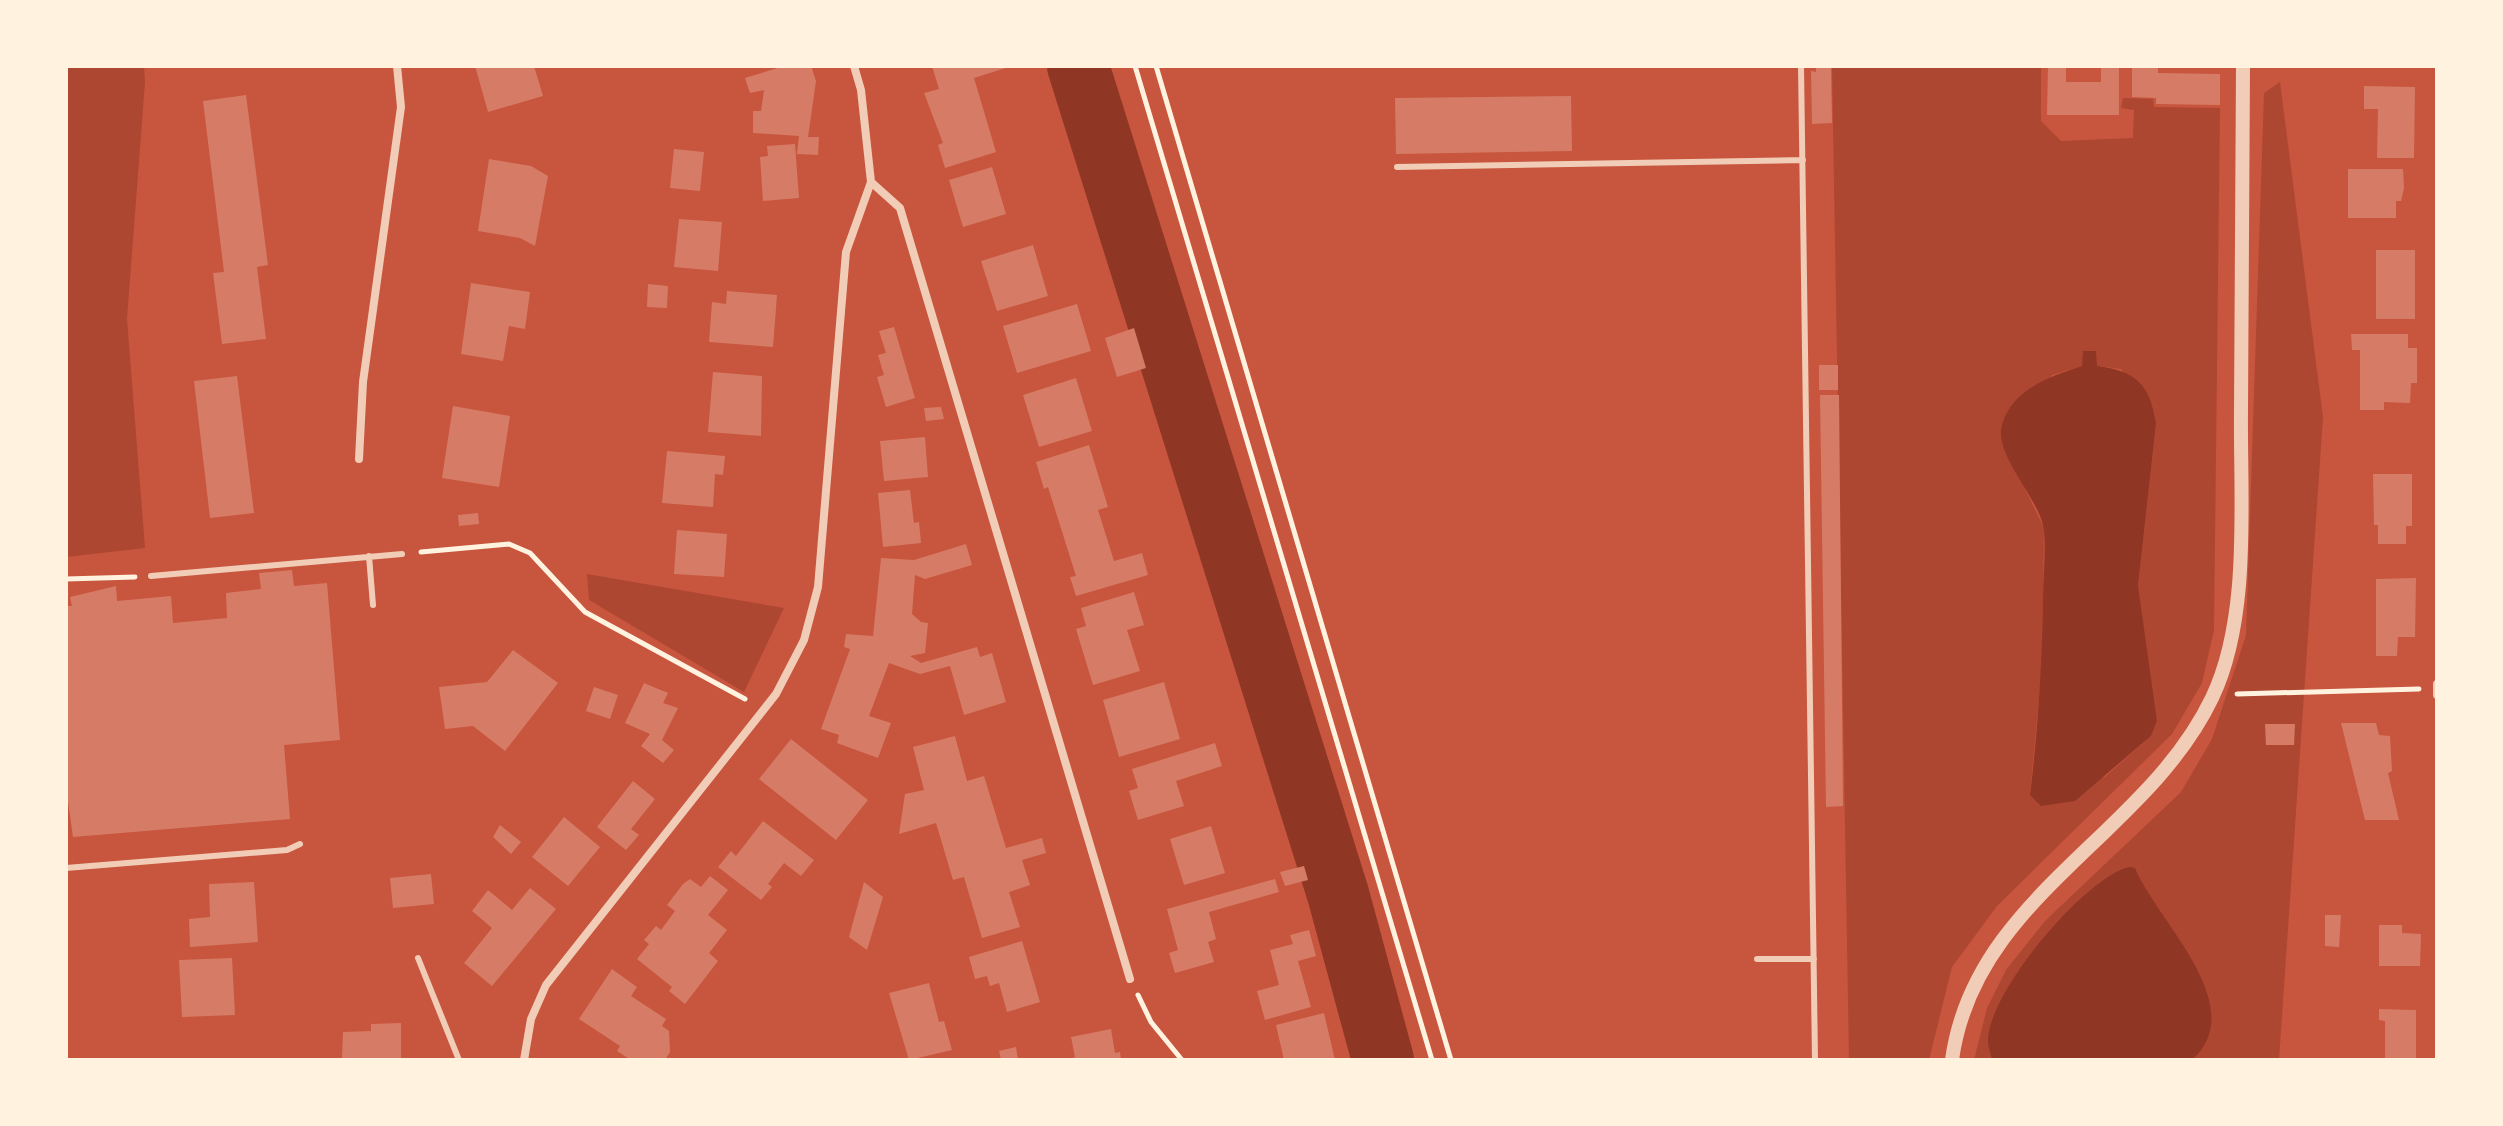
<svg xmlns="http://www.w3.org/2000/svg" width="2503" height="1126" font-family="'Public Sans',sans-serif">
  <rect width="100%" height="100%" fill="#c8553d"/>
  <!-- green -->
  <path fill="#ae4732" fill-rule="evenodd" d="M 66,66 L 144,66 L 145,82 L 127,319 L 145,548 L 66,557 Z
    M 1832,66 L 2041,66 L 2041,121 L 2061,141 L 2133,138 L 2134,110 L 2121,108 L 2123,98 L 2153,99 L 2154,107 L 2220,108 L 2214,630 L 2202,683 L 2172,734 L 1997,906 L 1952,967 L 1929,1060 L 1849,1060 ZM 2084,351 L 2097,366 L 2121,369 L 2156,424 L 2138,586 L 2140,633 L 2157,721 L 2151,736 L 2105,777 L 2030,794 L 2042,666 L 2044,528 L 2002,442 L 2052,375 L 2082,366 Z
    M 2280,82 L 2323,417 L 2279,1060 L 1974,1060 L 1987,1008 L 2006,970 L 2045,921 L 2181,792 L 2212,739 L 2246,635 L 2264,93 Z
    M 587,574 L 784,608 L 744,692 L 589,600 Z"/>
  <!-- water -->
  <path fill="#8f3625" d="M 2083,351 L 2096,351 L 2097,366 C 2136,371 2150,384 2156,424 L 2138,586 L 2157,721 L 2151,736 L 2075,801 L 2041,806 L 2030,795 C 2038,729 2042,665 2043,599 C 2043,577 2046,553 2044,531 C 2042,501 1993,455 2002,425 C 2012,389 2051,376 2082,366 Z
    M 2129,867 L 2135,868 C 2156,920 2252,1006 2192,1060 L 1992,1060 C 1991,1054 1988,1047 1988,1042 C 1986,995 2084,878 2129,867 Z"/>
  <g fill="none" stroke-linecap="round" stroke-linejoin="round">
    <!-- river -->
    <path stroke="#8f3625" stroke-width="62" d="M 1078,66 L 1338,894 L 1383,1060"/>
  </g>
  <!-- building -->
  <path fill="#d67c66" d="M 475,66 L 534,66 L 543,96 L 488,112 Z
    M 784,66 L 811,66 L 816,81 L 808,137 L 819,137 L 818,155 L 797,154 L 799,136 L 753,133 L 753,111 L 761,111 L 764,90 L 750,93 L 745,78 Z
    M 932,66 L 1012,66 L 974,78 L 996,152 L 945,168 L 938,145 L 943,143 L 924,93 L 939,89 Z
    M 1816,66 L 1831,66 L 1832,123 L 1812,124 L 1811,71 L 1816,72 Z
    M 2048,66 L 2066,66 L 2066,82 L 2101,82 L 2101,66 L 2119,66 L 2119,115 L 2047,115 Z
    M 2132,66 L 2158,66 L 2158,73 L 2220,74 L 2220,105 L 2156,104 L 2156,98 L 2132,97 Z
    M 2364,86 L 2415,87 L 2414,158 L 2377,158 L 2378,109 L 2364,109 Z
    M 246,95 L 268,265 L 257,267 L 266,339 L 222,344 L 213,273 L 224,272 L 203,101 Z
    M 1571,96 L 1572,151 L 1396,154 L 1395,98 Z
    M 795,144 L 799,198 L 763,201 L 760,157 L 768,156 L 767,146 Z
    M 674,149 L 704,152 L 700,191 L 670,188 Z
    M 489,159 L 531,166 L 548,176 L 535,246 L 520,238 L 478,231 Z
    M 992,167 L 1006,214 L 963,227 L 949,180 Z
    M 2348,169 L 2403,169 L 2404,188 L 2401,201 L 2396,201 L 2396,218 L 2348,218 Z
    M 679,219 L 722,222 L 718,271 L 674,267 Z
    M 1033,245 L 1048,296 L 997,311 L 981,261 Z
    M 2376,250 L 2415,250 L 2415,319 L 2376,319 Z
    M 471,283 L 530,292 L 525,329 L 509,326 L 503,361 L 461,354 Z
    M 648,284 L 668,286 L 667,308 L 647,307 Z
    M 727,291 L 777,295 L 773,347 L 709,342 L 712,302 L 726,304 Z
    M 1077,304 L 1091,351 L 1017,373 L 1003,326 Z
    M 894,327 L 915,398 L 886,407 L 877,377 L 884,375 L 878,355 L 886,353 L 879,331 Z
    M 1134,328 L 1146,368 L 1117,377 L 1105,338 Z
    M 2351,334 L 2408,334 L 2408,348 L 2417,348 L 2417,383 L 2411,383 L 2410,403 L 2384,402 L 2384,410 L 2360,410 L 2360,350 L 2352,350 Z
    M 1819,365 L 1838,365 L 1838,390 L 1819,390 Z
    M 713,372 L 762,376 L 761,436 L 708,432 Z
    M 237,376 L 254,513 L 210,518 L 194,381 Z
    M 1076,378 L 1092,431 L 1039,447 L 1023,395 Z
    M 1820,395 L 1839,395 L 1843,806 L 1826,807 Z
    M 453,406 L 510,416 L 499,487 L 442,478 Z
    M 941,407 L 944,419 L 926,421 L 924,408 Z
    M 925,437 L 928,477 L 884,481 L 880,441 Z
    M 1089,445 L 1108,507 L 1098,510 L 1114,561 L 1142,553 L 1148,575 L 1076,596 L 1070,577 L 1076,576 L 1048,487 L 1044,489 L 1036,462 Z
    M 667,451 L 725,456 L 723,475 L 715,474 L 713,507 L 662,503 Z
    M 2373,474 L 2412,474 L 2412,526 L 2406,526 L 2406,544 L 2378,544 L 2378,525 L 2374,525 Z
    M 910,490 L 914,523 L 919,522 L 921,543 L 883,547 L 878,493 Z
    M 478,513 L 479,524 L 459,526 L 458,515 Z
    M 677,530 L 727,534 L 724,577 L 674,574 Z
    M 966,544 L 972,565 L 925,579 L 915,575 L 912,614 L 921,622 L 928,623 L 925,653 L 910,656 L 921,663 L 977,647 L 980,657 L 992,653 L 1006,702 L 964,715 L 950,666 L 920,674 L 889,663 L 869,716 L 891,723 L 878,758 L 837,743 L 839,735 L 821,729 L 850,649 L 844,647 L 846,634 L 873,636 L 881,558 L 914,560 Z
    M 292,570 L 294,586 L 327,583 L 340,740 L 284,745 L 290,819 L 73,837 L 66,787 L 66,606 L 72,606 L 70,597 L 116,586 L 117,601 L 171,596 L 173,623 L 227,618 L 226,593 L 261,589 L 259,573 Z
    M 2416,578 L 2415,637 L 2398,637 L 2397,656 L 2376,656 L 2376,579 Z
    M 1134,592 L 1144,625 L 1127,630 L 1140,671 L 1093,685 L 1076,629 L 1086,626 L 1081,608 Z
    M 513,650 L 558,683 L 505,751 L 473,726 L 445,729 L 439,687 L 487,682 Z
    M 1164,682 L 1180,739 L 1119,757 L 1103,700 Z
    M 644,683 L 668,693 L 663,703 L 678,708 L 662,740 L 674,750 L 663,763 L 641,746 L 650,734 L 625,723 Z
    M 594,687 L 618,695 L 610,719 L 586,711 Z
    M 2341,723 L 2376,723 L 2379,735 L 2390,736 L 2392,771 L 2388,773 L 2399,820 L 2365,820 Z
    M 2265,724 L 2295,724 L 2294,745 L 2266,745 Z
    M 955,736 L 967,781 L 984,776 L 1006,848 L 1042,838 L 1046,853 L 1022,860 L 1030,885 L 1009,892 L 1020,927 L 982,938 L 964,877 L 953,880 L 936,823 L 899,834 L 905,794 L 924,790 L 913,747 Z
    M 791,739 L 868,800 L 836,840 L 759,779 Z
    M 1215,743 L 1222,766 L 1176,781 L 1184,806 L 1138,820 L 1129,791 L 1138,788 L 1132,769 Z
    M 633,781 L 655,799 L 631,829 L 639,835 L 626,850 L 597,827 Z
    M 564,817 L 600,847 L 568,886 L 532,857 Z
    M 763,821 L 814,860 L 801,876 L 784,863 L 768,884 L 772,887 L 761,900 L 718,867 L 731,851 L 736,856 Z
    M 500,825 L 521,842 L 511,854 L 493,837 Z
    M 1211,826 L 1225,873 L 1184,885 L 1170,839 Z
    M 1304,866 L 1308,880 L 1285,886 L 1280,872 Z
    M 431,874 L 434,904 L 393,908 L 390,878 Z
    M 710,876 L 728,890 L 708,915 L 727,930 L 709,953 L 718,961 L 685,1004 L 669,991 L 672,987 L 637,959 L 649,944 L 644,940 L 656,926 L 661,930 L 675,911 L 667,905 L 683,884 L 690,879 L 701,887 Z
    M 1275,879 L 1279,892 L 1209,912 L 1216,939 L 1208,942 L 1214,962 L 1175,973 L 1169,953 L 1178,950 L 1167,909 Z
    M 254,882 L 258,942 L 190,947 L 189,919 L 210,917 L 209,884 Z
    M 864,882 L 883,897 L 867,950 L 849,937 Z
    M 530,888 L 556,909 L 492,986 L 464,963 L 492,928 L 472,911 L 488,890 L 512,910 Z
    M 2325,915 L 2341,915 L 2339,947 L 2325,946 Z
    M 2379,925 L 2402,925 L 2402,933 L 2421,934 L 2420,966 L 2379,966 Z
    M 1309,930 L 1316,956 L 1298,961 L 1311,1007 L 1265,1020 L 1257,991 L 1279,985 L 1270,950 L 1293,944 L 1290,935 Z
    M 1022,941 L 1040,1002 L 1007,1012 L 999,983 L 990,986 L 987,976 L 975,979 L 969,957 Z
    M 232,958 L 235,1015 L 182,1017 L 179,960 Z
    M 612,969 L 637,987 L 631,996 L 666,1019 L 662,1026 L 669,1031 L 670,1052 L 665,1060 L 631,1060 L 617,1051 L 620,1046 L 579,1019 Z
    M 929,983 L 939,1022 L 944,1021 L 952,1050 L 909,1060 L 889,993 Z
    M 2379,1009 L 2416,1010 L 2416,1060 L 2385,1060 L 2385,1021 L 2379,1020 Z
    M 1324,1013 L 1335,1060 L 1284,1060 L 1276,1025 Z
    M 401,1023 L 401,1060 L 344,1060 L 342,1057 L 343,1032 L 371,1031 L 371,1024 Z
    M 1111,1029 L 1115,1053 L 1120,1052 L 1121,1060 L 1068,1060 L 1075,1057 L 1071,1037 Z
    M 1016,1047 L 1018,1060 L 1001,1060 L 999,1051 Z"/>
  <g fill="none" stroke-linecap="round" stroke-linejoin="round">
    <!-- path -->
    <path stroke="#fff3e0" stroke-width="5" d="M 1135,66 L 1432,1060
      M 1156,66 L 1451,1060
      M 421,552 L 509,544 L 530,553 L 585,612 L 745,699
      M 66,579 L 135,577
      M 2237,694 L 2419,689
      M 1138,995 L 1151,1022 L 1182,1060"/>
    <!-- service -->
    <path stroke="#f1ccb7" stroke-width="6" d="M 1801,66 L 1815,1060
      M 1397,167 L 1803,160
      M 369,556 L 373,605
      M 151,576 L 402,554
      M 66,868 L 287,850 L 300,844
      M 418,958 L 459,1060
      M 1757,959 L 1814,959"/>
    <!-- minor -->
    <path stroke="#f1ccb7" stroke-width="8" d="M 854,66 L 861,90 L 871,182 L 900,208 L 1130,979
      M 359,459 L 363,382 L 401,107 L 397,66
      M 2437,684 L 2437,695
      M 524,1060 L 531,1019 L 546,985 L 776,694 L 804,640 L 818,587 L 846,252 L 871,182"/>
    <!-- tertiary -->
    <path stroke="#f1ccb7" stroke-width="14" d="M 1952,1060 C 1974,897 2146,836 2212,698 C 2251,617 2240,500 2241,411 C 2241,296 2242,181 2243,66"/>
  </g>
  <!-- border -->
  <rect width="2503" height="1126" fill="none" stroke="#fff3e0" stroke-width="136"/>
</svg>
